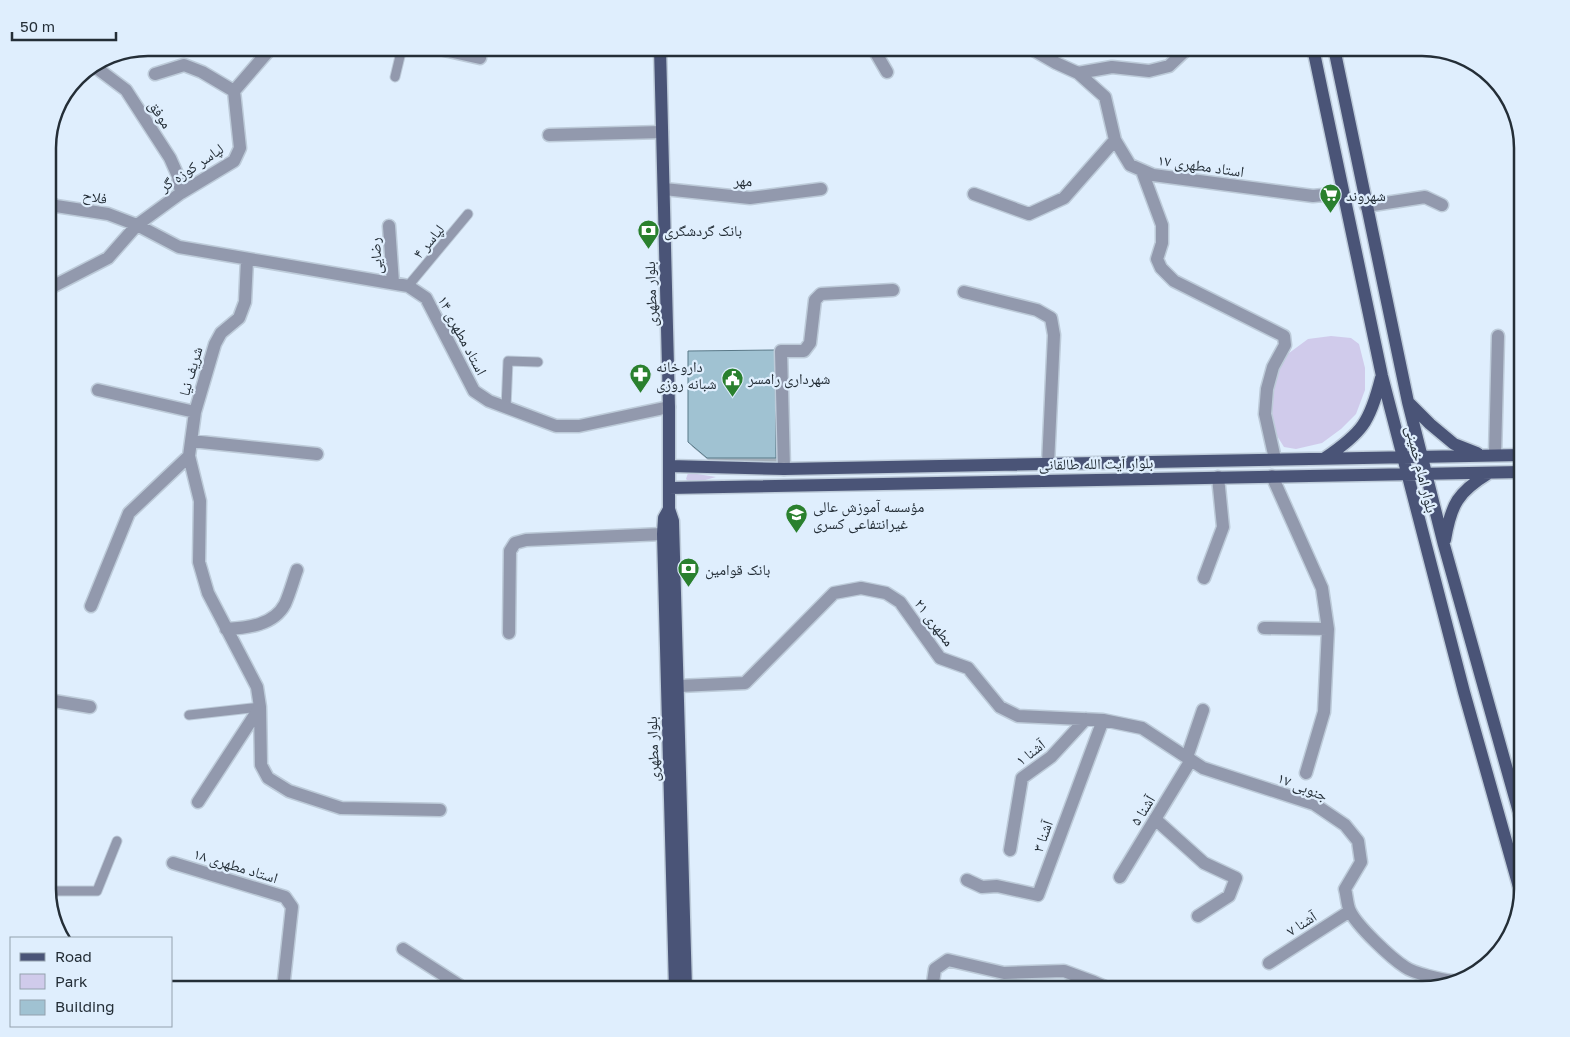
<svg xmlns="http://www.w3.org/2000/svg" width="1570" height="1037" font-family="'Golos Text','Noto Naskh Arabic',sans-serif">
  <defs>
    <filter id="shadow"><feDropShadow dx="4" dy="4" stdDeviation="0" flood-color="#0004"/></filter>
  </defs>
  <rect width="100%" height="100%" fill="#dfeefd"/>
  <!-- green -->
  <path fill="#d0cbeb" d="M 1331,336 L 1351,338 L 1359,344 L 1365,368 L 1365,390 L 1356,414 L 1341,429 L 1322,443 L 1296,449 L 1284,447 L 1274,431 L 1269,401 L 1274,375 L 1285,356 L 1308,339 Z
    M 688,473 L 691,473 L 716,477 L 691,484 L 686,479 Z"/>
  <!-- building -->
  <path fill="#a0c2d2" stroke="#597887" filter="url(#shadow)" d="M 775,350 L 776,458 L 707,458 L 688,442 L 688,351 Z"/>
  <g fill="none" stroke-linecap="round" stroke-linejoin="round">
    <defs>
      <path id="service" d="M 395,77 L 402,48
        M 408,286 L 468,214
        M 506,408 L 508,361 L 538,362
        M 189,715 L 260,707
        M 50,901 L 54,891 L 97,891 L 117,841"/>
      <path id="minor" d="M 435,48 L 480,58
        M 873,48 L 887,72
        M 1030,48 L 1056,63 L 1078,73 L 1105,97 L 1115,140 L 1130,165 L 1153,175 L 1313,196 L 1343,193
        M 94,66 L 126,90 L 170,158 L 178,176 L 181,193
        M 1078,73 L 1112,67 L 1149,71 L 1169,66 L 1188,48
        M 155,74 L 184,65 L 202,72 L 234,91
        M 549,135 L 662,132
        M 1142,171 L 1162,225 L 1162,243 L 1157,259 L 1161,268 L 1174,281 L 1284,336 L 1285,345 L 1273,367 L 1267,389 L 1265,414 L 1275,459
        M 664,189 L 750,198 L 821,189
        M 974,194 L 1029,214 L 1064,198 L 1115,140
        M 48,201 L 56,206 L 108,214 L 137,225 L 179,247 L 408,286 L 426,298 L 474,391 L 489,401 L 556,426 L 579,426 L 669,407
        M 1366,206 L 1425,197 L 1442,205
        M 389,226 L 393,283
        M 48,289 L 108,258 L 137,225 L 181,193 L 234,161 L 240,148 L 234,91 L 271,48
        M 964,292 L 1037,310 L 1051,318 L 1054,335 L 1048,464
        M 98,390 L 195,412
        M 191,441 L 317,454
        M 1495,455 L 1498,336
        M 189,456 L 200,501 L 199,562 L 208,593 L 257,687 L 260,707 L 261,765 L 268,778 L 289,791 L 341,808 L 440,810
        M 784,469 L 781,351 L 804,351 L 810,343 L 815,300 L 821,294 L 893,290
        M 1272,476 L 1322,588 L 1328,629 L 1324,712 L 1306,773
        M 1204,578 L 1223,527 L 1218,477
        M 91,606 L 129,513 L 189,456 L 195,412 L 215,344 L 221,333 L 239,318 L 245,302 L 247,260
        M 1264,628 L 1328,629
        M 226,629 C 248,628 274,625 285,604 C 290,593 293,581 297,570
        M 509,633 L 510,551 L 515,543 L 526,540 L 663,534
        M 679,686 L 745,683 L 834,593 L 861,588 L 886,593 L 900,602 L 940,658 L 968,668 L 1000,707 L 1018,716 L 1103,720 L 1142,728 L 1203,768 L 1314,804 L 1345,825 L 1358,841 L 1361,862 L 1345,889 C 1347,896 1347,905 1350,911 C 1357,926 1391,958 1405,967 C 1413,973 1442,980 1453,981
        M 48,700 L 90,707
        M 1187,757 L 1203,710
        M 198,802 L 260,707
        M 1155,819 L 1204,863 L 1236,878 L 1229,896 L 1198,916
        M 1010,850 L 1022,778 L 1051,757 L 1086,719
        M 173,863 L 285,897 L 292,907 L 283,989
        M 1120,877 L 1191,760
        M 967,880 L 982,887 L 997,886 L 1038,895 L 1103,720
        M 403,949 L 459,985 L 456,989
        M 1269,963 L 1350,911
        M 932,989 L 935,969 L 948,960 L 1004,973 L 1064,971 L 1094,982 L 1110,989"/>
      <path id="primary" d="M 660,48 L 669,407 L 669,509 L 673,521 L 686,989
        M 1313,48 L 1382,376 L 1464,692 L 1521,894
        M 1334,48 L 1408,402 L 1444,545 L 1522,823
        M 1408,402 L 1430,424 L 1454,444 L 1477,453
        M 1325,458 C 1362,433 1370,422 1381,378
        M 670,466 L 784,469 L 1522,455
        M 669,488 L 1522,472
        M 669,509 L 664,518 L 663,534 L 675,989
        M 1445,540 C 1451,504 1458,492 1489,473"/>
    </defs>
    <!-- service casing -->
    <use href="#service" stroke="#bdcbd9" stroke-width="11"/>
    <!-- minor casing -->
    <use href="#minor" stroke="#bdcbd9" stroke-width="15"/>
    <!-- primary casing -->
    <use href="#primary" stroke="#bdcbd9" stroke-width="15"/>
    <!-- service -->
    <use href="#service" stroke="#9299ad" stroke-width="9"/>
    <!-- minor -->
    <use href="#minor" stroke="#9299ad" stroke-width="12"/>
    <!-- primary -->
    <use href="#primary" stroke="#4a5477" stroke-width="12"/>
  </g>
  <!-- icons -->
  <defs>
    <symbol id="supermarket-pin" viewBox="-11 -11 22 30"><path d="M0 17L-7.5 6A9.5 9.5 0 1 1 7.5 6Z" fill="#2a802e" stroke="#dfeefd"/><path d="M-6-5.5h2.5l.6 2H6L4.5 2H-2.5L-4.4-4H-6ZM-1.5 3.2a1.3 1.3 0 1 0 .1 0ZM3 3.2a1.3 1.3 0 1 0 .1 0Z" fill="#fff"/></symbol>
    <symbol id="bank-pin" viewBox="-11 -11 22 30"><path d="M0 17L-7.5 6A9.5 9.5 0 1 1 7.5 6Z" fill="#2a802e" stroke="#dfeefd"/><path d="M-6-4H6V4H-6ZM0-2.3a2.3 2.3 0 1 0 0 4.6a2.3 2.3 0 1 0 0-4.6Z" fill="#fff"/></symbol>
    <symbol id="pharmacy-pin" viewBox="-11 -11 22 30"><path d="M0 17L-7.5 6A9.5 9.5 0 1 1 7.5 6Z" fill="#2a802e" stroke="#dfeefd"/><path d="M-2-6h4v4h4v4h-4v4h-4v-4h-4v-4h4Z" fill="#fff"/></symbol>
    <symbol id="civic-pin" viewBox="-11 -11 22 30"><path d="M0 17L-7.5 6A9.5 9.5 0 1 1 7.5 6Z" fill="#2a802e" stroke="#dfeefd"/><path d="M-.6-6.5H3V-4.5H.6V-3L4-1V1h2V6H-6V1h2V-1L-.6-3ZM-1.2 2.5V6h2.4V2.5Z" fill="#fff"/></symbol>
    <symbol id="university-pin" viewBox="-11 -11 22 30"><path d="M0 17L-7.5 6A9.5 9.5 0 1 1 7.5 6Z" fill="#2a802e" stroke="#dfeefd"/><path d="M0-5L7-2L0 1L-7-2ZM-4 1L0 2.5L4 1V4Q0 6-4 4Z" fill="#fff"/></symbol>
  </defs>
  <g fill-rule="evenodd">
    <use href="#supermarket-pin" x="1318" y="182" width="25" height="34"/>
    <use href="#bank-pin" x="636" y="218" width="25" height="34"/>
    <use href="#pharmacy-pin" x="628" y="362" width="25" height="34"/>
    <use href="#civic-pin" x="720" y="366" width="25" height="34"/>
    <use href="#university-pin" x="784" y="502" width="25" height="34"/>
    <use href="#bank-pin" x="676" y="556" width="25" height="34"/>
  </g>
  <g text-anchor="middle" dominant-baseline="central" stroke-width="4.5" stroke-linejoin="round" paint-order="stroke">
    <!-- street labels -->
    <g font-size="15" fill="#242e37" stroke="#dfeefd">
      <text transform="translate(161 114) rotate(57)">موفق</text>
      <text transform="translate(1201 165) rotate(8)">استاد مطهری ۱۷</text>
      <text transform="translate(191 167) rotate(-34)">لپاسر کوزه گر</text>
      <text transform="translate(743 180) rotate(2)">مهر</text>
      <text transform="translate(95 196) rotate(10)">فلاح</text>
      <text transform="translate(428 241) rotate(-50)">لپاسر ۴</text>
      <text transform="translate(375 256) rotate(-94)">رضایی</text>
      <text transform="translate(650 294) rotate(-92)">بلوار مطهری</text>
      <text transform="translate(463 335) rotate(62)">استاد مطهری ۱۴</text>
      <text transform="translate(190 371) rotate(-74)">شریف نیا</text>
      <text transform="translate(1096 463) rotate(-1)">بلوار آیت الله طالقانی</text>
      <text transform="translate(1422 469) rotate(76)">بلوار امام خمینی</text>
      <text transform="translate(935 622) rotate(53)">مطهری ۲۱</text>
      <text transform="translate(652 749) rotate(-92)">بلوار مطهری</text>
      <text transform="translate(1030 752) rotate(-38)">آشنا ۱</text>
      <text transform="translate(1303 786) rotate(22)">جنوبی ۱۷</text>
      <text transform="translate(1142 810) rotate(-58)">آشنا ۵</text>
      <text transform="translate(1042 836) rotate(-70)">آشنا ۳</text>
      <text transform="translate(236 865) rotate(17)">استاد مطهری ۱۸</text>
      <text transform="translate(1301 923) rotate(-33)">آشنا ۷</text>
    </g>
    <!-- poi labels -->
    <g font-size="15" fill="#242e37" stroke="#dfeefd" text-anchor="start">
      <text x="1346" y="195">شهروند</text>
      <text x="664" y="230">بانک گردشگری</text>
      <text x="656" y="366">داروخانه<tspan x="656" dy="17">شبانه روزی</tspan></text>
      <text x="748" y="378">شهرداری رامسر</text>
      <text x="813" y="506">مؤسسه آموزش عالی<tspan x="813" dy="17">غیرانتفاعی کسری</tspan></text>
      <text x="705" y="569">بانک قوامین</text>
    </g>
  </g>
  <!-- crop -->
  <path d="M0 0H1570V1037H0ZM148 56H1422A92 92 0 0 1 1514 148V889A92 92 0 0 1 1422 981H148A92 92 0 0 1 56 889V148A92 92 0 0 1 148 56Z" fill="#dfeefd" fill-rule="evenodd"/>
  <path fill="none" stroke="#242e37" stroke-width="2.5" d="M148 56H1422A92 92 0 0 1 1514 148V889A92 92 0 0 1 1422 981H148A92 92 0 0 1 56 889V148A92 92 0 0 1 148 56Z"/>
  <!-- legend -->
  <rect x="10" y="937" width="162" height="90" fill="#dfeefd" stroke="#94a1ae"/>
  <rect x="20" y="953" width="25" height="8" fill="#4a5477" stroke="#94a1ae"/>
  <text x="55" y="962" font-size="15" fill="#242e37">Road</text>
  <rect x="20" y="974" width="25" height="15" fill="#d0cbeb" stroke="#94a1ae"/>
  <text x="55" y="987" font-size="15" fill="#242e37">Park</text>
  <rect x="20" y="1000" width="25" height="15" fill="#a0c2d2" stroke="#94a1ae"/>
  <text x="55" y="1012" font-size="15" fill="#242e37">Building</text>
  <!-- scale -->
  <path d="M12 32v8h104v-8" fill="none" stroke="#242e37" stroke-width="2.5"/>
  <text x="20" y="32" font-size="15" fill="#242e37" stroke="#dfeefd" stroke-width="4" paint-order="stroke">50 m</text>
</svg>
